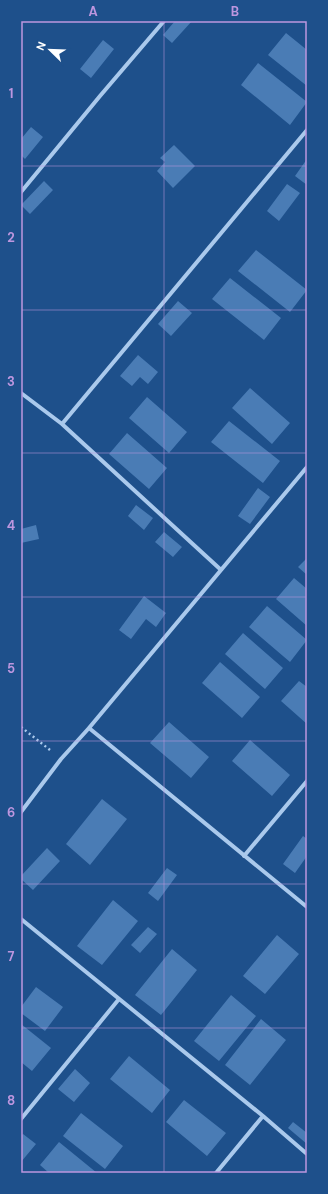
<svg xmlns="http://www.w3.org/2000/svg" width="328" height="1194" font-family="'DM Sans',sans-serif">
  <rect width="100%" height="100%" fill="#1e508b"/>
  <!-- building -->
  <path fill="#4a7cb5" d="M 175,21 L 192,21 L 172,43 L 163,35 Z
    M 286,33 L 307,50 L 307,86 L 268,55 Z
    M 103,40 L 114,49 L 91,78 L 80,69 Z
    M 258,63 L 307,102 L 290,125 L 241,85 Z
    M 31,127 L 43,137 L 25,159 L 21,155 L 21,139 Z
    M 174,145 L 195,166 L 173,188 L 157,171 L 165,162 L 160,158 Z
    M 307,159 L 307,185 L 295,176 Z
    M 44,181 L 53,190 L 30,214 L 21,205 Z
    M 287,184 L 300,193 L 279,221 L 267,211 Z
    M 256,250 L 307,290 L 290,312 L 238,271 Z
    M 230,278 L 281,318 L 264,340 L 212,299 Z
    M 178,301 L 192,313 L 171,336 L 158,324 Z
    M 138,355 L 158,372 L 148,384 L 140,377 L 132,386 L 120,376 Z
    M 250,388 L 290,423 L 272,444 L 232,408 Z
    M 147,397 L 187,432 L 169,453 L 129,418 Z
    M 229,421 L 280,461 L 263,483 L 211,442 Z
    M 127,433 L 167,468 L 149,489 L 109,454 Z
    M 258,488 L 270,497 L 250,524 L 238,516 Z
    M 136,505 L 153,518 L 144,530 L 128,516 Z
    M 36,525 L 39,539 L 21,543 L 21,529 Z
    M 164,532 L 182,547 L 173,557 L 155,542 Z
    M 307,558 L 307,575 L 298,567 Z
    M 294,578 L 307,589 L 307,626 L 276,599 Z
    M 144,596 L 166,613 L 156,627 L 146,619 L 131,639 L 119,630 Z
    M 267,606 L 307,640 L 290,662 L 249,627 Z
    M 243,633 L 283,668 L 265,689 L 225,654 Z
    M 220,662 L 260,697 L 242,718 L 202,683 Z
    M 299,681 L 307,687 L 307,724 L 281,701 Z
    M 169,722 L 209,757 L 191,778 L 150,743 Z
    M 250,740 L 290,775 L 272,796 L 232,761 Z
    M 102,799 L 127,819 L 90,865 L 66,844 Z
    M 303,836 L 307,839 L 307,856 L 295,873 L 283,864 Z
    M 47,848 L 60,861 L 33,890 L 21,879 L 21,876 Z
    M 167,868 L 177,875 L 158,901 L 148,893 Z
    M 113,900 L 138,921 L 102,965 L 77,946 Z
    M 148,927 L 157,934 L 140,953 L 131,945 Z
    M 277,935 L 299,954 L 265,994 L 243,976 Z
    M 172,949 L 197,970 L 161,1015 L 135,995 Z
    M 36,987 L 63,1007 L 45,1031 L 21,1013 L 21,1007 Z
    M 231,995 L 256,1016 L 219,1061 L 194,1041 Z
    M 261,1019 L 286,1040 L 250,1085 L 225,1065 Z
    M 21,1024 L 51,1048 L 32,1071 L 21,1062 Z
    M 129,1056 L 170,1090 L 152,1113 L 110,1079 Z
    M 75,1069 L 90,1083 L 74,1102 L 58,1089 Z
    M 184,1100 L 226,1133 L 207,1156 L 166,1122 Z
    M 81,1113 L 123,1146 L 105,1169 L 63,1136 Z
    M 293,1122 L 307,1133 L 307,1144 L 288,1128 Z
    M 23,1134 L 36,1144 L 21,1162 L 21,1136 Z
    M 59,1142 L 97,1173 L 49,1173 L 40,1165 Z"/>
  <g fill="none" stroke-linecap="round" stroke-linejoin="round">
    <!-- path -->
    <path stroke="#aac9ec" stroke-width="2.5" stroke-dasharray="2 3" stroke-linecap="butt" d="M 21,727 L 50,750"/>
    <!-- street -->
    <path stroke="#aac9ec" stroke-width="4" d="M 21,192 L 100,96 L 164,21
      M 21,393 L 62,424 L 220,569
      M 62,424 L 307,130
      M 89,728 L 307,907
      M 21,812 L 61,759 L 89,728 L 307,467
      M 244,856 L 307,781
      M 21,919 L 263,1116 L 307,1154
      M 21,1119 L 119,999
      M 216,1173 L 263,1116"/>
  </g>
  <!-- grid -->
  <path fill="none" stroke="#bd96df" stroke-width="1" stroke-opacity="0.55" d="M 164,21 L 164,1173M 21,166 L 307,166M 21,310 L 307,310M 21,453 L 307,453M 21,597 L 307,597M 21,741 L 307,741M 21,884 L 307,884M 21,1028 L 307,1028"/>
  <!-- border -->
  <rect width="328" height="1194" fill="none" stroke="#1e508b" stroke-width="44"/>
  <!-- north arrow -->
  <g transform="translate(50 50) rotate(293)" stroke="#1e508b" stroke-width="3" paint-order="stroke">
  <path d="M0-3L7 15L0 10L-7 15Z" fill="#ffffff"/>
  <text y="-6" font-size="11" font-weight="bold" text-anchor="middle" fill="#ffffff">N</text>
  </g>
  <rect x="22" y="22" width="284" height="1150" fill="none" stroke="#bd96df" stroke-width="1.5"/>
  <g font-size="13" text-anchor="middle" font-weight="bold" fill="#bd96df">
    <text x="93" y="16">A</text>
    <text x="235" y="16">B</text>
    <text x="11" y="98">1</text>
    <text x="11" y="242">2</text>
    <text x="11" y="386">3</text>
    <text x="11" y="530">4</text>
    <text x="11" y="673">5</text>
    <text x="11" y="817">6</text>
    <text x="11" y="961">7</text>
    <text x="11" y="1105">8</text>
  </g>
</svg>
